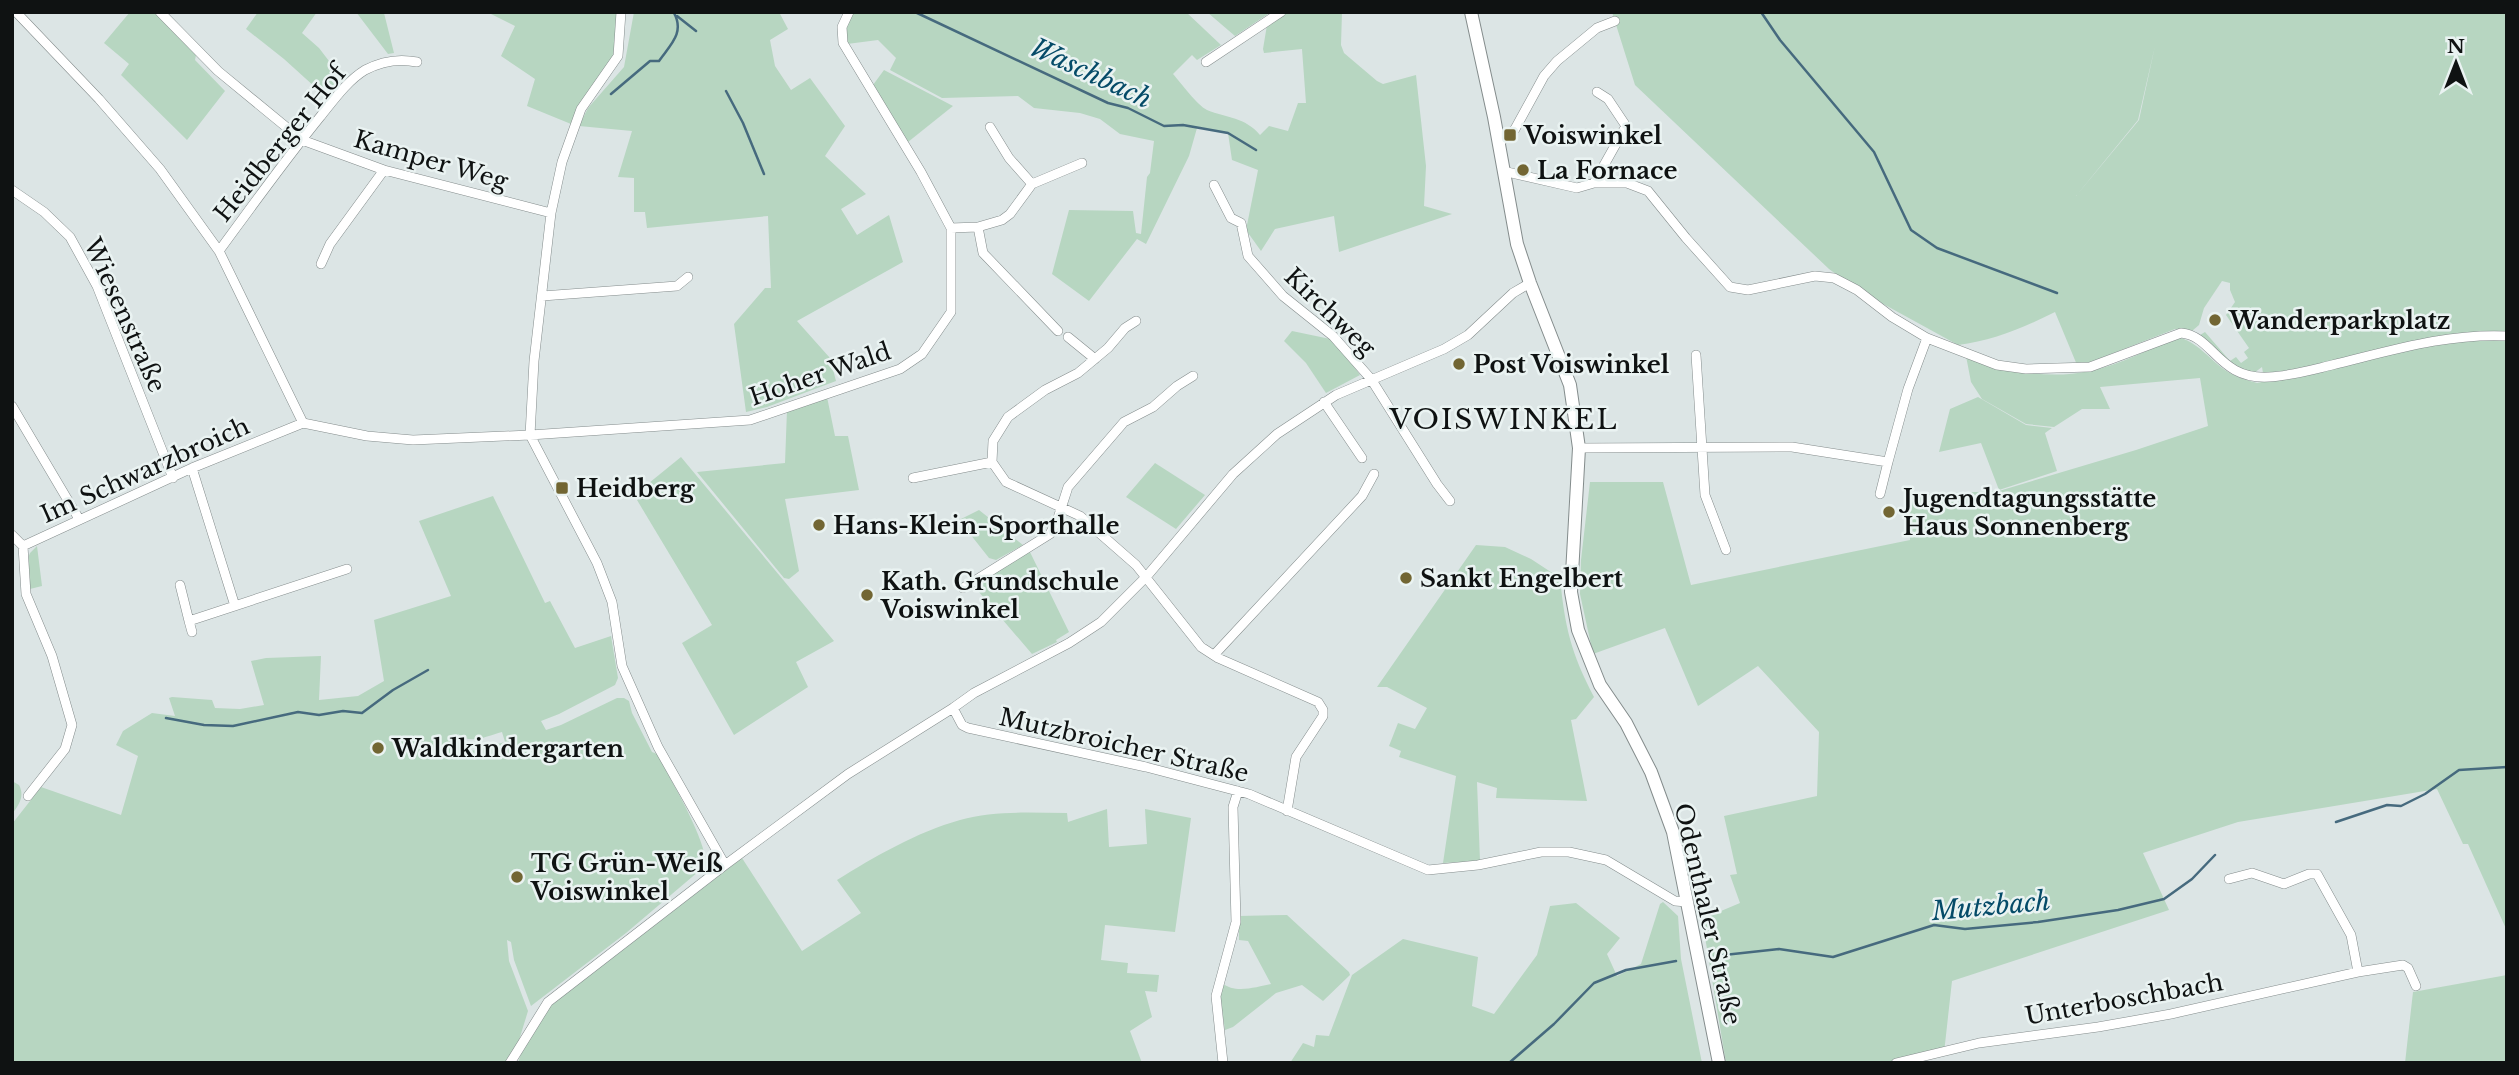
<svg xmlns="http://www.w3.org/2000/svg" width="2519" height="1075" font-family="'Libre Baskerville',serif">
  <rect width="100%" height="100%" fill="#dce5e5"/>
  <!-- green -->
  <path fill="#b7d6c1" fill-rule="evenodd" d="M 130,12 L 153,12 L 160,18 L 196,55 L 195,60 L 225,91 L 187,140 L 121,75 L 129,64 L 104,43 Z
    M 258,12 L 317,12 L 302,33 L 319,48 L 342,78 L 326,97 L 284,59 L 246,29 Z
    M 356,12 L 386,12 L 384,13 L 394,53 L 388,54 Z
    M 487,12 L 622,12 L 616,63 L 571,124 L 527,106 L 535,79 L 501,56 L 515,26 Z
    M 634,12 L 779,12 L 788,29 L 770,40 L 775,66 L 791,90 L 810,78 L 845,126 L 825,156 L 866,194 L 841,209 L 857,235 L 889,215 L 903,262 L 797,321 L 830,358 L 836,381 L 767,407 L 746,412 L 734,324 L 765,288 L 771,288 L 768,216 L 647,228 L 645,212 L 634,212 L 634,178 L 618,177 L 632,131 L 579,126 L 588,108 L 624,67 Z
    M 853,12 L 1186,12 L 1221,45 L 1197,60 L 1192,55 L 1173,74 C 1181,83 1197,105 1207,110 C 1227,118 1245,117 1260,135 L 1269,126 L 1288,131 L 1298,103 L 1306,103 L 1302,49 L 1264,53 L 1263,49 L 1267,25 L 1283,12 L 1342,12 L 1341,45 L 1344,53 L 1377,81 L 1383,84 L 1416,75 L 1426,166 L 1424,206 L 1452,214 L 1339,252 L 1334,216 L 1275,229 L 1261,251 L 1246,230 L 1258,170 L 1232,160 L 1228,133 L 1197,128 L 1189,156 L 1146,244 L 1137,239 L 1089,301 L 1052,274 L 1069,210 L 1133,211 L 1136,233 L 1141,234 L 1147,177 L 1150,173 L 1154,141 L 1120,134 L 1100,119 L 1080,113 L 1034,108 L 1018,96 L 942,98 L 890,70 L 896,58 L 878,40 L 847,44 L 844,33 Z
    M 1207,12 L 1271,12 L 1235,36 Z
    M 1612,12 L 2507,12 L 2507,333 L 2284,371 L 2263,373 L 2262,367 L 2254,373 C 2230,367 2217,352 2200,335 L 2205,332 L 2230,361 L 2236,357 L 2241,363 L 2248,358 L 2244,352 L 2249,348 L 2226,315 L 2235,302 L 2230,290 L 2230,283 L 2222,281 L 2204,308 L 2199,325 L 2192,331 L 2175,329 L 2088,363 L 2077,365 L 2055,312 C 2025,327 1992,341 1958,345 L 1856,289 L 1829,269 L 1635,85 ZM 2155,46 L 2139,120 L 2076,196 L 2138,120 Z
    M 884,70 L 953,106 L 908,142 L 873,85 Z
    M 1292,331 L 1335,340 L 1360,375 L 1326,393 L 1306,363 L 1284,341 Z
    M 2177,337 C 2198,342 2208,358 2225,370 C 2234,376 2246,380 2257,383 L 2459,339 L 2507,339 L 2507,931 L 2468,844 L 2463,844 L 2437,789 L 2238,822 L 2143,853 L 2169,910 L 1952,981 L 1944,1053 L 1892,1063 L 1726,1063 L 1702,919 L 1740,903 L 1730,875 L 1737,874 L 1724,816 L 1817,796 L 1819,732 L 1758,666 L 1698,706 L 1665,628 L 1593,654 L 1580,594 L 1581,560 L 1590,482 L 1663,482 L 1691,585 L 1910,540 L 1909,495 L 1999,491 L 2136,450 L 2208,426 L 2200,378 L 2100,387 L 2110,409 L 2082,409 L 2054,427 L 2026,424 L 1982,399 L 1971,382 L 1966,356 C 2006,371 2047,380 2090,371 C 2120,365 2149,349 2177,337 Z
    M 827,397 L 835,436 L 848,436 L 859,490 L 785,499 L 799,571 L 789,579 L 784,578 L 697,472 L 785,463 L 787,410 Z
    M 1978,397 L 2026,425 L 2052,428 L 2045,433 L 2057,471 L 1999,490 L 1981,443 L 1939,452 L 1950,409 Z
    M 681,457 L 834,641 L 796,662 L 808,687 L 734,735 L 682,643 L 712,625 L 637,500 L 653,490 L 649,483 Z
    M 1155,463 L 1205,495 L 1176,529 L 1126,497 Z
    M 493,496 L 545,603 L 550,601 L 575,648 L 611,636 L 618,678 L 615,685 L 559,714 L 541,721 L 546,730 L 561,725 L 617,698 L 624,698 L 629,701 L 632,713 L 652,752 L 657,754 C 668,775 710,845 705,866 L 626,933 L 531,1006 L 514,960 L 511,942 L 507,940 L 509,961 L 528,1011 L 512,1063 L 12,1063 L 12,824 L 41,787 L 121,815 L 138,756 L 116,745 L 123,731 L 152,713 L 175,716 L 169,698 L 172,697 L 212,700 L 215,708 L 240,709 L 264,705 L 251,661 L 266,658 L 321,656 L 319,700 L 358,696 L 384,681 L 374,620 L 451,596 L 419,521 ZM 502,732 L 505,742 L 460,754 L 458,734 C 470,745 487,736 502,732 Z
    M 979,510 L 1023,545 L 996,560 L 989,558 L 959,520 Z
    M 1476,545 L 1505,547 L 1531,559 L 1560,578 C 1565,628 1571,653 1594,697 L 1576,719 L 1571,720 L 1587,801 L 1496,798 L 1497,788 L 1477,782 L 1480,861 L 1443,863 L 1456,776 L 1399,757 L 1401,751 L 1389,746 L 1398,723 L 1415,729 L 1427,708 L 1387,687 L 1377,687 Z
    M 37,546 L 42,586 L 30,589 L 28,558 L 30,553 Z
    M 1029,550 L 1069,632 L 1056,640 L 1057,642 L 1032,654 L 973,585 Z
    M 12,781 L 19,785 C 25,796 19,805 12,814 Z
    M 1107,809 L 1109,847 L 1147,844 L 1145,809 L 1191,818 L 1175,932 L 1105,925 L 1101,960 L 1128,963 L 1127,973 L 1159,975 L 1157,992 L 1145,991 L 1152,1017 L 1130,1031 L 1142,1063 L 518,1063 L 532,1020 L 742,858 L 802,951 L 861,913 L 837,880 C 874,857 917,832 960,820 C 994,810 1031,813 1067,813 L 1068,822 Z
    M 1663,902 L 1678,916 L 1681,959 L 1702,1063 L 1290,1063 L 1303,1043 L 1314,1047 L 1316,1035 L 1329,1036 L 1352,975 L 1403,939 L 1478,957 L 1472,1006 L 1494,1014 L 1537,955 L 1550,906 L 1576,903 L 1620,938 L 1607,954 L 1617,976 L 1641,964 L 1660,904 Z
    M 1287,915 L 1349,972 L 1350,975 L 1323,1001 L 1302,985 L 1276,993 L 1233,1027 L 1225,1030 L 1220,998 L 1222,983 C 1235,994 1256,987 1271,984 L 1248,941 L 1239,940 L 1239,916 Z
    M 2507,975 L 2507,1063 L 2405,1063 L 2413,992 Z"/>
  <g fill="none" stroke-linecap="round" stroke-linejoin="round">
    <!-- stream -->
    <path stroke="#466a7e" stroke-width="2.5" d="M 915,12 L 1108,103 L 1128,108 L 1164,126 L 1183,125 L 1228,133 L 1256,150
      M 1761,12 L 1780,40 L 1874,152 L 1911,230 L 1937,248 L 2057,293
      M 677,16 L 696,31
      M 726,91 L 743,123 L 764,174
      M 611,94 L 650,61 L 659,61 C 670,45 685,33 674,13
      M 166,718 L 204,725 L 233,726 L 298,712 L 319,715 L 343,711 L 362,713 L 393,690 L 428,670
      M 2336,822 L 2387,805 L 2401,806 L 2425,794 L 2459,770 L 2507,767
      M 1715,956 L 1779,949 L 1833,957 L 1934,925 L 1965,929 L 2038,922 L 2118,910 L 2164,899 L 2192,879 L 2215,855
      M 1509,1063 L 1554,1024 L 1594,983 L 1626,970 L 1676,961"/>
    <defs>
      <path id="minor" d="M 16,12 L 99,99 L 160,169 L 219,251 L 303,423
        M 160,12 L 218,71 L 302,140 L 384,170 L 551,213
        M 621,12 L 618,56 L 581,109 L 562,162 L 551,213 L 534,361 L 530,435 L 597,563 L 612,602 L 622,666 L 658,747 L 725,865
        M 1206,62 L 1281,12
        M 990,127 L 1009,158 L 1032,184
        M 1499,143 L 1515,129 L 1544,76 L 1557,61 L 1597,28 L 1615,21
        M 1503,171 L 1577,188 L 1594,183 L 1627,183 L 1648,191 L 1686,238 L 1730,287 L 1748,290 L 1815,276 L 1834,278 L 1857,290 L 1892,317 L 1927,338 L 1997,365 L 2026,369 L 2090,367 L 2181,333 C 2214,336 2218,380 2269,377 C 2290,376 2311,370 2332,365 C 2390,351 2447,333 2507,336
        M 1594,183 L 1626,126 L 1608,99 L 1597,92
        M 1214,185 L 1231,218 L 1241,223 L 1248,256 L 1283,296 L 1333,336 L 1371,379 L 1437,484 L 1450,501
        M 12,190 L 44,212 L 70,237 L 97,286 L 173,478
        M 978,227 L 983,253 L 1058,331
        M 951,228 L 978,227 L 1002,220 L 1010,214 L 1032,184 L 1082,163
        M 219,251 C 252,206 285,160 320,117 C 333,101 347,81 365,70 C 382,61 398,58 417,62
        M 321,264 L 330,244 L 384,170
        M 542,296 L 677,286 L 688,277
        M 1136,321 L 1125,328 L 1108,348 L 1078,373 L 1045,390 L 1008,417 L 993,441 L 992,462 L 1006,482 L 1080,516 L 1136,565 L 1201,647 L 1218,658 L 1318,702 L 1323,710 L 1323,716 L 1296,757 L 1287,811
        M 1068,337 L 1095,359
        M 1696,355 L 1705,495 L 1726,550
        M 1324,402 L 1362,458
        M 12,406 L 79,519
        M 303,423 L 367,436 L 413,440 L 530,435 L 750,420 L 900,369 L 922,354 L 951,312 L 951,228 L 921,172 L 843,43 L 842,27 L 849,12
        M 1579,448 L 1792,447 L 1888,462 L 1880,494
        M 1888,462 L 1908,389 L 1927,338
        M 192,468 L 235,606
        M 913,478 L 992,462
        M 12,535 L 23,546
        M 23,546 L 192,468 L 303,423
        M 23,546 L 26,594 L 52,656 L 72,725 L 65,749 L 28,796
        M 180,585 L 189,621
        M 963,588 L 1050,534 L 1058,518 L 1068,487 L 1124,422 L 1153,407 L 1177,386 L 1193,376
        M 192,632 L 189,621 L 347,569
        M 1214,655 L 1362,496 L 1374,474
        M 953,708 L 962,725 L 968,728 L 1146,767 L 1249,794 L 1428,870 L 1478,865 L 1541,852 L 1569,852 L 1606,860 L 1675,901 L 1687,902
        M 2229,879 L 2252,873 L 2284,884 L 2309,874 L 2317,874 L 2351,935 L 2358,972
        M 510,1063 L 548,1002 L 725,865 L 848,774 L 953,708 L 974,693 L 1069,643 L 1101,622 L 1147,576 L 1233,474 L 1277,434 L 1336,395 L 1444,349 L 1468,335 L 1513,293 L 1530,283
        M 1223,1063 L 1216,996 L 1236,922 L 1233,807 L 1238,791
        M 1896,1063 L 1979,1043 L 2098,1027 L 2171,1014 L 2358,972 L 2403,965 L 2408,968 L 2416,986"/>
      <path id="secondary" d="M 1471,12 L 1494,117 L 1517,244 L 1530,283 L 1570,385 L 1579,448 L 1571,592 L 1578,630 L 1600,685 L 1626,723 L 1651,772 L 1673,832 L 1719,1063"/>
    </defs>
    <!-- minor casing -->
    <use href="#minor" stroke="#848c8c" stroke-width="10"/>
    <!-- secondary casing -->
    <use href="#secondary" stroke="#848c8c" stroke-width="14"/>
    <!-- minor -->
    <use href="#minor" stroke="#fff" stroke-width="9"/>
    <!-- secondary -->
    <use href="#secondary" stroke="#fff" stroke-width="12"/>
  </g>
  <!-- markers -->
  <g fill="#726633" stroke="#eaf3f2" stroke-width="2.5">
    <rect x="1503" y="128" width="14" height="14" rx="3.5"/>
    <circle cx="1523" cy="170" r="7"/>
    <circle cx="2215" cy="320" r="7"/>
    <circle cx="1459" cy="364" r="7"/>
    <rect x="555" y="481" width="14" height="14" rx="3.5"/>
    <circle cx="1889" cy="512" r="7"/>
    <circle cx="819" cy="525" r="7"/>
    <circle cx="1406" cy="578" r="7"/>
    <circle cx="867" cy="595" r="7"/>
    <circle cx="378" cy="748" r="7"/>
    <circle cx="517" cy="877" r="7"/>
  </g>
  <g text-anchor="middle" dominant-baseline="central" stroke-width="5" stroke-linejoin="round" paint-order="stroke">
    <!-- poi labels -->
    <g font-size="24" font-weight="bold" fill="#0f1212" stroke="#eaf3f2" text-anchor="start">
      <text x="1524" y="135">Voiswinkel</text>
      <text x="1537" y="170">La Fornace</text>
      <text x="2229" y="320">Wanderparkplatz</text>
      <text x="1473" y="364">Post Voiswinkel</text>
      <text x="576" y="488">Heidberg</text>
      <text x="1903" y="498">Jugendtagungsstätte<tspan x="1903" dy="28">Haus Sonnenberg</tspan></text>
      <text x="833" y="525">Hans-Klein-Sporthalle</text>
      <text x="1420" y="578">Sankt Engelbert</text>
      <text x="881" y="581">Kath. Grundschule<tspan x="881" dy="28">Voiswinkel</tspan></text>
      <text x="392" y="748">Waldkindergarten</text>
      <text x="531" y="863">TG Grün-Weiß<tspan x="531" dy="28">Voiswinkel</tspan></text>
    </g>
    <!-- street labels -->
    <g font-size="24" fill="#0f1212" stroke="#eaf3f2">
      <text transform="translate(280 143) rotate(-51)">Heidberger Hof</text>
      <text transform="translate(431 160) rotate(16)">Kamper Weg</text>
      <text transform="translate(1330 312) rotate(44)">Kirchweg</text>
      <text transform="translate(125 315) rotate(66)">Wiesenstraße</text>
      <text transform="translate(820 374) rotate(-19)">Hoher Wald</text>
      <text transform="translate(145 470) rotate(-24)">Im Schwarzbroich</text>
      <text transform="translate(1124 745) rotate(13)">Mutzbroicher Straße</text>
      <text transform="translate(1708 914) rotate(77)">Odenthaler Straße</text>
      <text transform="translate(2124 999) rotate(-10)">Unterboschbach</text>
    </g>
    <!-- water labels -->
    <g font-size="26" font-style="italic" fill="#054b68" stroke="#eaf3f2">
      <text transform="translate(1091 73) rotate(25)">Waschbach</text>
      <text transform="translate(1991 906) rotate(-5)">Mutzbach</text>
    </g>
    <!-- quarter labels -->
    <g font-size="28" letter-spacing="2" fill="#0f1212" stroke="#eaf3f2">
      <text x="1504" y="419">VOISWINKEL</text>
    </g>
  </g>
  <!-- border -->
  <rect width="2519" height="1075" fill="none" stroke="#0f1212" stroke-width="28"/>
  <!-- north arrow -->
  <g transform="translate(2456 63)" stroke="#eaf3f2" stroke-width="5" paint-order="stroke">
  <path d="M0-5L12 26L0 18L-12 26Z" fill="#0f1212"/>
  <text y="-10" font-size="19" font-weight="bold" text-anchor="middle" fill="#0f1212">N</text>
  </g>
</svg>
